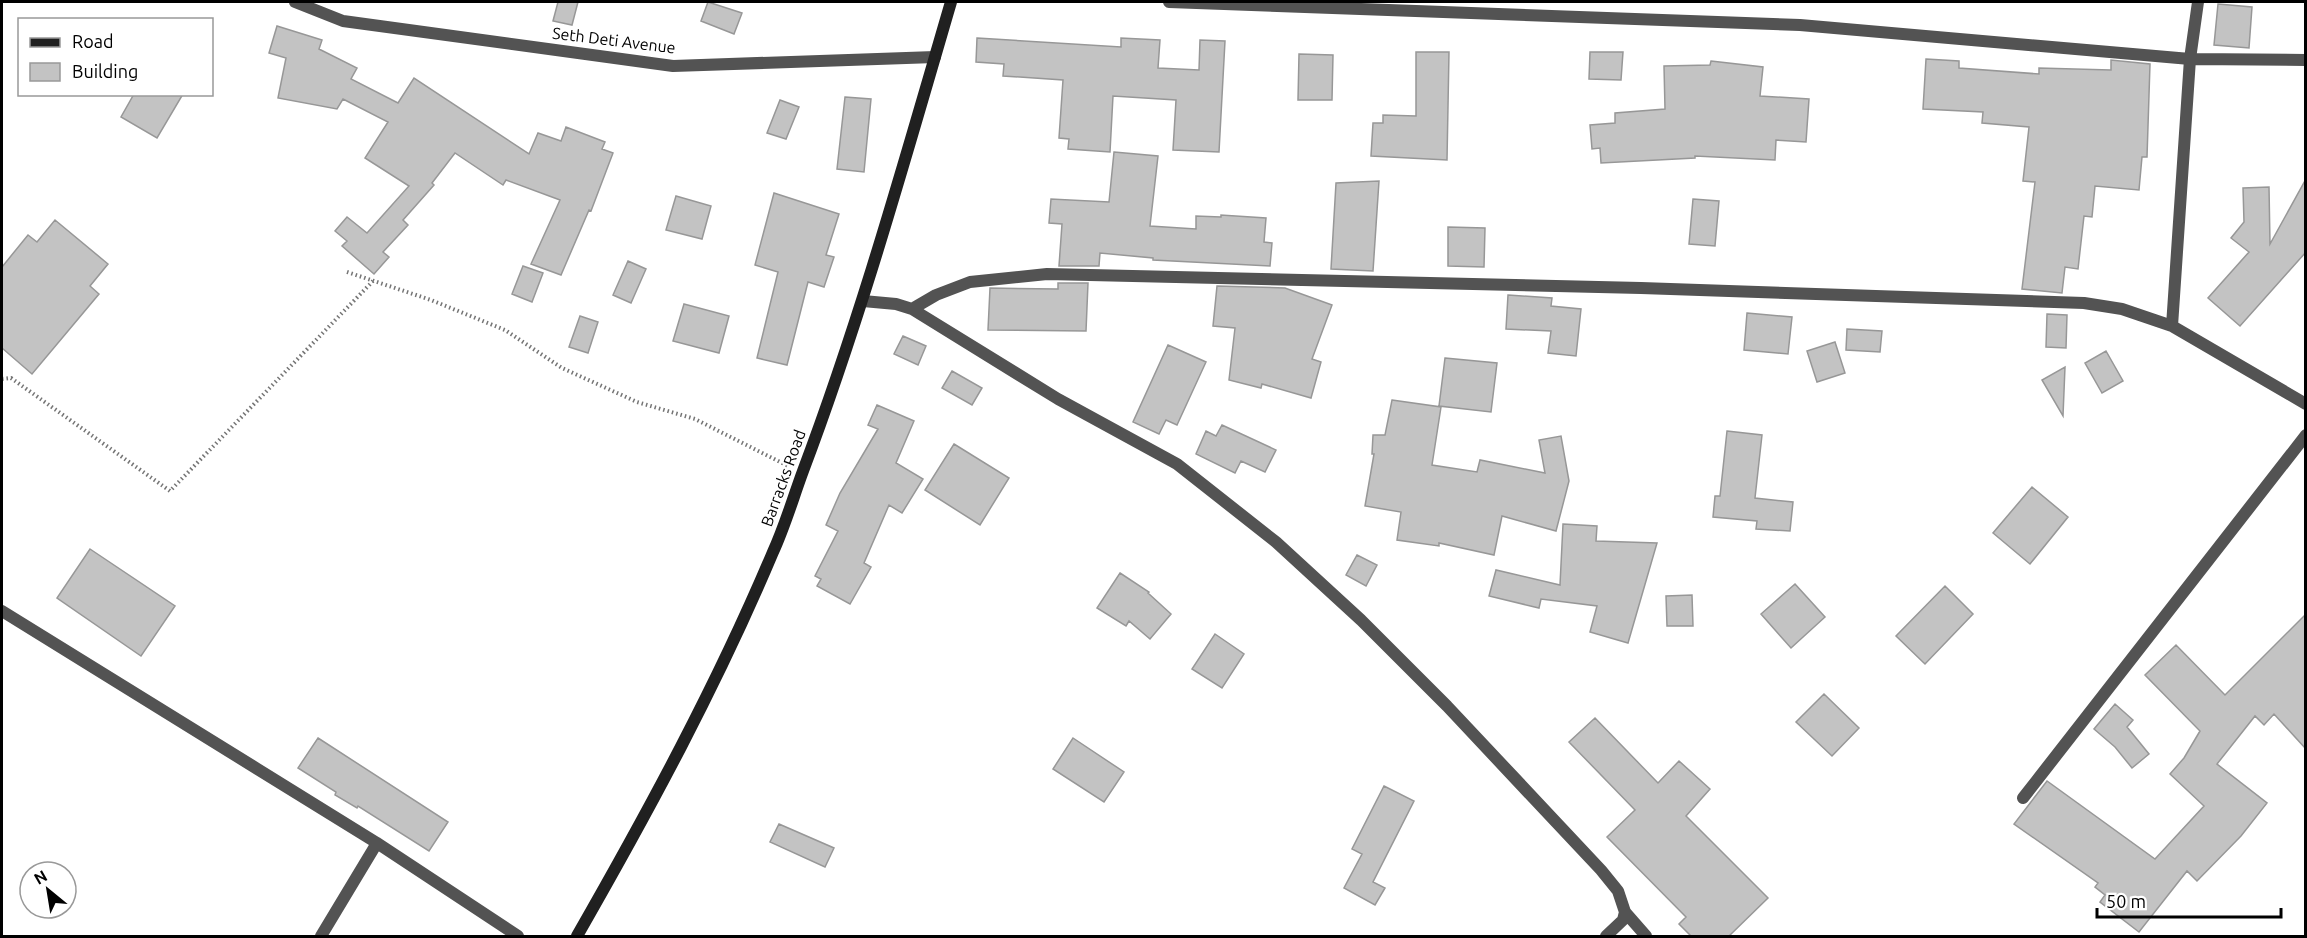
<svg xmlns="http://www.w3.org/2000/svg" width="2307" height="938" font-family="Ubuntu,sans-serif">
  <rect width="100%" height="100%" fill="#fff"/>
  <!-- building -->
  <path fill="#c3c3c3" stroke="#979797" stroke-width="1.5" d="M 558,2 L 578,2 L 572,25 L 553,21 Z
    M 708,2 L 742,13 L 734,34 L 701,21 Z
    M 2218,4 L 2252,7 L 2249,48 L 2214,45 Z
    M 277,26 L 322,40 L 319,49 L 357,68 L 351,79 L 398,103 L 414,78 L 529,154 L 538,133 L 561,141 L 566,127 L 605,142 L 602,149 L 613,153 L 591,211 L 589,210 L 561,275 L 531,264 L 560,200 L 506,180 L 503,185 L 455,153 L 432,183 L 434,185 L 403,220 L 408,225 L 383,252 L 389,257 L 374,274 L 342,246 L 347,241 L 335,231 L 347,217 L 367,233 L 409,186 L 365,158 L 388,122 L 343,99 L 337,109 L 278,98 L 286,58 L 269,53 Z
    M 977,38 L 1121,47 L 1121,38 L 1160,40 L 1158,68 L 1199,70 L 1200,40 L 1225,41 L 1219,152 L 1173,150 L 1176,100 L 1113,96 L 1110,152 L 1068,149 L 1069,139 L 1059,138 L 1063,80 L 1003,76 L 1004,64 L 976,62 Z
    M 1416,52 L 1449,52 L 1447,160 L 1371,156 L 1373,123 L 1383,123 L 1383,115 L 1416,116 Z
    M 1590,52 L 1623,52 L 1621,80 L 1589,79 Z
    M 1299,54 L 1333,55 L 1332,100 L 1298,100 Z
    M 1926,59 L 1959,61 L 1959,68 L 2039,74 L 2039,68 L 2111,70 L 2111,60 L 2150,64 L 2147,157 L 2142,157 L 2139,190 L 2095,186 L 2092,217 L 2084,216 L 2078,269 L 2065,267 L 2062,293 L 2022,289 L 2035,182 L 2023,181 L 2029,127 L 1982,123 L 1983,112 L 1923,109 Z
    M 1711,61 L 1763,67 L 1760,96 L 1809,99 L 1806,142 L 1776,140 L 1775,160 L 1695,156 L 1695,158 L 1601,163 L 1600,148 L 1592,149 L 1590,125 L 1615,123 L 1615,113 L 1665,109 L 1664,66 L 1710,65 Z
    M 134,94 L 183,94 L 157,138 L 121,117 Z
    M 845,97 L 871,99 L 864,172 L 837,169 Z
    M 780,100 L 799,107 L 786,139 L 767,133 Z
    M 1114,152 L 1158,156 L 1150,226 L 1196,229 L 1196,216 L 1221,217 L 1221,215 L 1266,218 L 1264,242 L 1272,243 L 1270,266 L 1153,260 L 1153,258 L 1100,253 L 1099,266 L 1059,266 L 1062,224 L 1049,223 L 1051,199 L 1109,202 Z
    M 2306,179 L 2306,252 L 2240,326 L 2208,298 L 2249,252 L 2231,238 L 2244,222 L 2243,188 L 2269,187 L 2270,244 Z
    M 1379,181 L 1373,271 L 1331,269 L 1336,183 Z
    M 774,193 L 839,214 L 826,255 L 834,257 L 824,287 L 808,282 L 787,365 L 757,358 L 778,272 L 755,265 Z
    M 676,196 L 711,206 L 702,239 L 666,230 Z
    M 1693,199 L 1719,201 L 1715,246 L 1689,244 Z
    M 55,220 L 108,264 L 90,286 L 99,294 L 32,374 L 2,348 L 2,267 L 28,235 L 37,242 Z
    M 1448,227 L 1485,228 L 1484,267 L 1448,266 Z
    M 628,261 L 646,269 L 631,303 L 613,295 Z
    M 523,266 L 543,273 L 532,302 L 512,294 Z
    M 1058,283 L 1088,283 L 1086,331 L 988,330 L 990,288 L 1058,289 Z
    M 1217,286 L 1285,288 L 1332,305 L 1312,359 L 1321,362 L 1311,398 L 1262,384 L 1261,388 L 1229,380 L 1235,328 L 1213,326 Z
    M 1508,295 L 1552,298 L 1551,306 L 1581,309 L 1576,356 L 1548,353 L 1551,331 L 1506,329 Z
    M 684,304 L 729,316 L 719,353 L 673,341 Z
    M 1747,313 L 1792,317 L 1788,354 L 1744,350 Z
    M 2047,314 L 2067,315 L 2066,348 L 2046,347 Z
    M 580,316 L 598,322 L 588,353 L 569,347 Z
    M 1847,329 L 1882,331 L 1880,352 L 1846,350 Z
    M 903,336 L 926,346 L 918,365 L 894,354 Z
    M 1835,342 L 1845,373 L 1817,382 L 1807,351 Z
    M 1168,345 L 1206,362 L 1177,425 L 1166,420 L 1159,434 L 1133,422 Z
    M 2106,351 L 2123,381 L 2102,393 L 2085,363 Z
    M 1445,358 L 1497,363 L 1491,412 L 1439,406 Z
    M 2065,367 L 2063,416 L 2042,380 Z
    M 952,371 L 982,388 L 972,405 L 942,388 Z
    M 1392,400 L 1441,407 L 1432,465 L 1477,472 L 1480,460 L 1545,473 L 1539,440 L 1561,436 L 1569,481 L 1556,531 L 1502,516 L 1494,555 L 1439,543 L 1439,546 L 1397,540 L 1401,512 L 1365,506 L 1374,454 L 1372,454 L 1373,435 L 1385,435 Z
    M 877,405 L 914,421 L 896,463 L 923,479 L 902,513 L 889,505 L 864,563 L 871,567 L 850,604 L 817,586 L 821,579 L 815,576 L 838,531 L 826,525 L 840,493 L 878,429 L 868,425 Z
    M 1222,425 L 1276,450 L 1265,472 L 1241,461 L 1235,473 L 1196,454 L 1206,431 L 1216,436 Z
    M 1727,431 L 1762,435 L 1755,498 L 1793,502 L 1790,531 L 1756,529 L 1757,521 L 1713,517 L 1715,496 L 1720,496 Z
    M 954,444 L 1009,478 L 980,525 L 925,490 Z
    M 2032,487 L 2068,517 L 2030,564 L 1993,533 Z
    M 1563,524 L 1597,526 L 1596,541 L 1657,543 L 1628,643 L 1590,632 L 1597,606 L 1541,599 L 1539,608 L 1489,596 L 1496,570 L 1560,585 Z
    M 90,549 L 175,606 L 141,656 L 57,598 Z
    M 1357,555 L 1377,565 L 1366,586 L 1346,575 Z
    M 1120,573 L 1149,592 L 1148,593 L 1171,614 L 1150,639 L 1129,621 L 1126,626 L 1097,608 Z
    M 1795,584 L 1825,617 L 1791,648 L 1761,614 Z
    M 1945,586 L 1973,614 L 1925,664 L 1896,636 Z
    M 1692,595 L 1693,626 L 1667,626 L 1666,596 Z
    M 2306,614 L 2306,749 L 2274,714 L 2264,725 L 2255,716 L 2217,764 L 2267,803 L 2241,836 L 2197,881 L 2187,871 L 2139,932 L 2100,902 L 2105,895 L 2095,887 L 2098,883 L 2014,824 L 2047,781 L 2155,859 L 2204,806 L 2170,774 L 2184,758 L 2200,731 L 2145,675 L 2176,645 L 2225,695 Z
    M 1215,634 L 1244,654 L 1222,688 L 1192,669 Z
    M 1824,694 L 1859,728 L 1832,756 L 1796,722 Z
    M 2115,704 L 2133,720 L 2127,727 L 2149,754 L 2132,768 L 2115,747 L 2094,729 Z
    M 1595,718 L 1658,783 L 1679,761 L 1710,789 L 1686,816 L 1768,898 L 1729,936 L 1691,936 L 1679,924 L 1686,917 L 1607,837 L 1635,810 L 1569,742 Z
    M 318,738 L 448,822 L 429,851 L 358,806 L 357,808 L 335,795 L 336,792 L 298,768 Z
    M 1073,738 L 1124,772 L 1104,802 L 1053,769 Z
    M 1384,786 L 1414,801 L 1373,882 L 1385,888 L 1375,905 L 1344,888 L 1362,854 L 1352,849 Z
    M 779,824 L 834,848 L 825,867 L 770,842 Z"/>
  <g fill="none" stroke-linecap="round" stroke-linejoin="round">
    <!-- path -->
    <path stroke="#757575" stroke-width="4" stroke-dasharray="1.5 3" stroke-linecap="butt" d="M 347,272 L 431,300 L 505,330 L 562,368 L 637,402 L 695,419 L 788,466
      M 2,379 L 11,378 L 170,491 L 373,281"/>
    <!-- street -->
    <path stroke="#535353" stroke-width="12" d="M 295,2 L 343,21 L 673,66 L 935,57
      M 1169,2 L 1800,25 L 2190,59 L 2306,60
      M 863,301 L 896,304 L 912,309 L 1058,399 L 1177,464 L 1276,542 L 1361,620 L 1447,706 L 1601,870 L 1618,891 L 1625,912 L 1646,936
      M 912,309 L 936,295 L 970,282 L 1047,274 L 1641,288 L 2084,303 L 2122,309 L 2172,326 L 2306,404
      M 2172,326 L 2190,59 L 2198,2
      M 2,611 L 377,843 L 518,936
      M 2023,798 L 2306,435
      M 321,936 L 377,843
      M 1606,936 L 1623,920 L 1625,912"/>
    <!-- secondary -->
    <path stroke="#202020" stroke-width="12" d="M 577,936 C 648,812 717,685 773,552 C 785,526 793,498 803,471 C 861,317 905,159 951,2"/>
  </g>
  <g text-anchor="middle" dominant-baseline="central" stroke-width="4.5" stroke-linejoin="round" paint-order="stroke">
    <!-- street labels -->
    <g font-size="16" fill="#000" stroke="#fff">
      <text transform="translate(614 40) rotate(7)">Seth Deti Avenue</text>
      <text transform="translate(783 478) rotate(-70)">Barracks Road</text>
    </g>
  </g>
  <!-- border -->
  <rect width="2307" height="938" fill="none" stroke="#000000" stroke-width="6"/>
  <!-- legend -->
  <rect x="18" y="18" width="195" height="78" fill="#ffffff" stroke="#999999" stroke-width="1.5"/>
  <rect x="30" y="38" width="30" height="9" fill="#202020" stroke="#999999" stroke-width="1.5"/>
  <text x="72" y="48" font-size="18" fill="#000000">Road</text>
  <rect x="30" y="63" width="30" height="18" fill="#c3c3c3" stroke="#999999" stroke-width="1.5"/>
  <text x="72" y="78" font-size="18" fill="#000000">Building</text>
  <!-- north arrow -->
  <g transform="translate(48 890) rotate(330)"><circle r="28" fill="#ffffff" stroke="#999999" stroke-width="1.5"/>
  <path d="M0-4.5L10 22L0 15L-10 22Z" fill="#000000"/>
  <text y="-9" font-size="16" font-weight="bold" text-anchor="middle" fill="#000000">N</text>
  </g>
  <!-- scale -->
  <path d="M2097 908v9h184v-9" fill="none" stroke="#000000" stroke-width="3"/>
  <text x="2106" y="908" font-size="18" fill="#000000" stroke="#ffffff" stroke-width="4.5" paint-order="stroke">50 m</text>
</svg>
